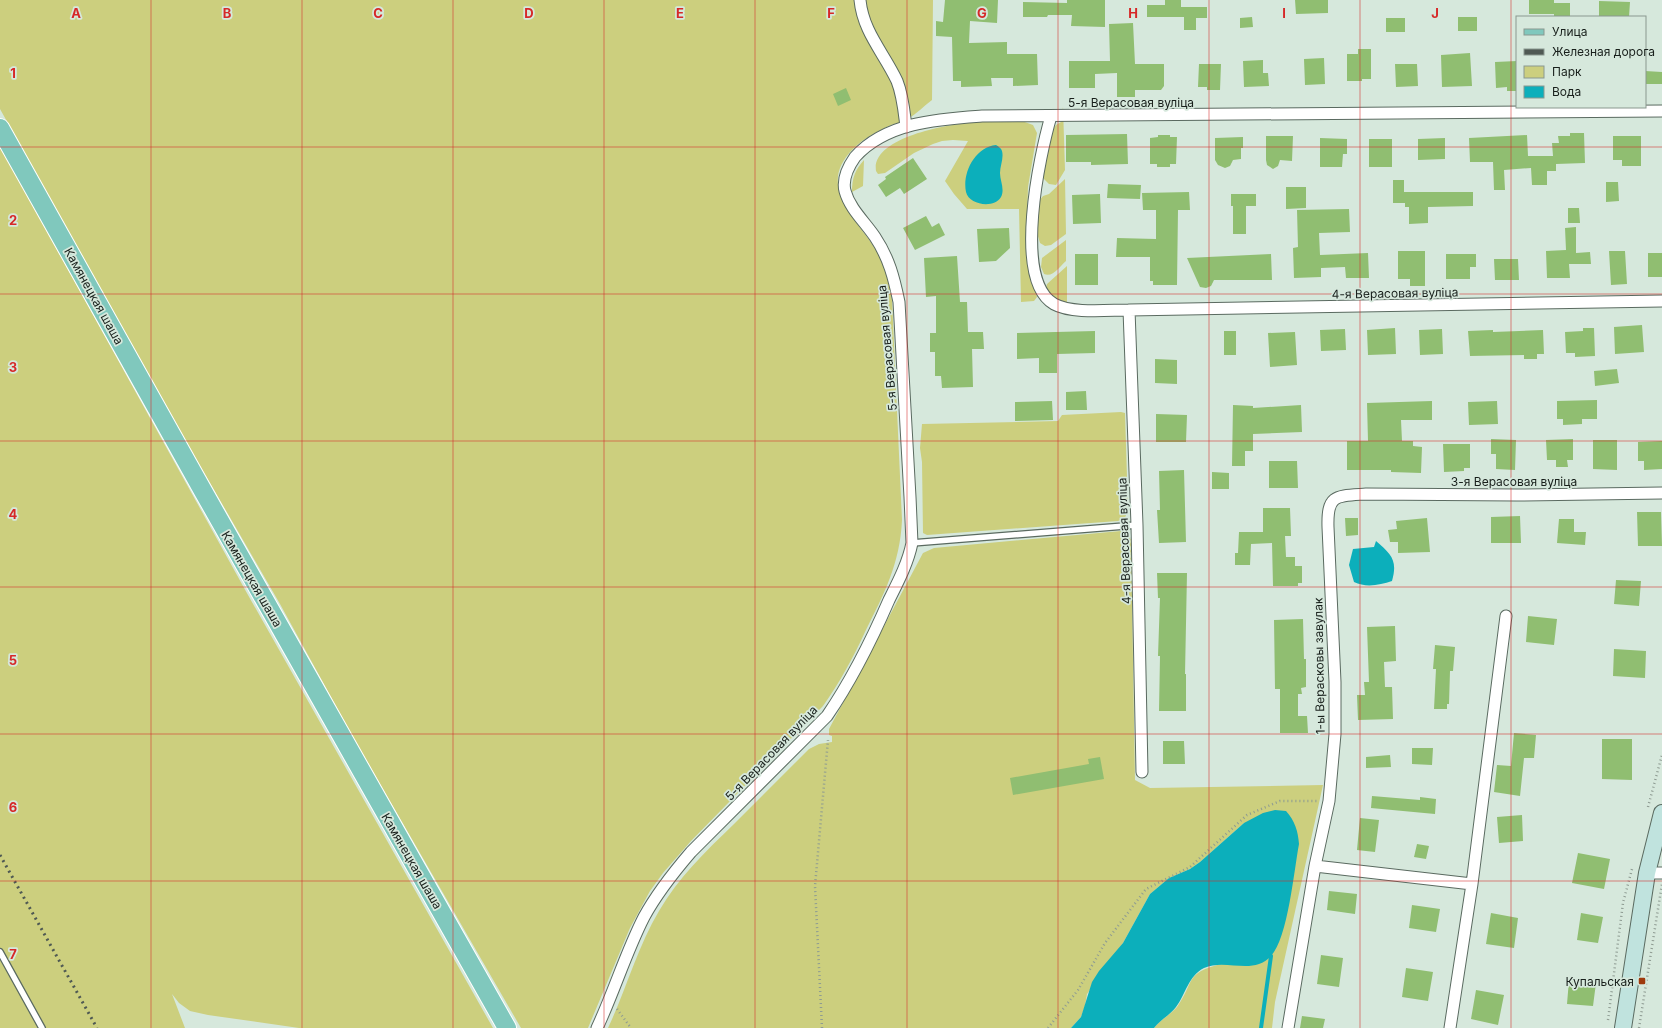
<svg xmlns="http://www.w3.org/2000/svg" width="1662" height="1028" font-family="Inter,sans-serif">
  <rect width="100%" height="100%" fill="#d6e8dc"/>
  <!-- green -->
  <path fill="#cccf7e" d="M 0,0 L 933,0 L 932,100 C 924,106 916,114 908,119 C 903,122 896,123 891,125 C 878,131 864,138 854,148 C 814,187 858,219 878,253 C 886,268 889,283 892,300 L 902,520 C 900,564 884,594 865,632 C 853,658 840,682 823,706 L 691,841 L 663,873 L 650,891 L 630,928 L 588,1028 L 521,1028 L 353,737 L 280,604 L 195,457 L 0,109 Z
    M 1063,107 L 1065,170 L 1056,185 L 1049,184 L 1044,179 L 1043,173 L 1052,131 L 1056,125 L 1061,122 Z
    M 968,120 L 1022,121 L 1033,125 L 1037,133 L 1028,187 L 1027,216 L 1032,280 L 1037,297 L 1034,301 L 1021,302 L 1019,209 L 967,209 L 954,194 L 945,181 L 968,141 L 953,140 L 942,141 L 933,144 L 914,153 L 885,173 L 878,174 L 876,171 C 871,138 945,125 968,123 Z
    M 0,147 L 248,595 L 493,1028 L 299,1028 L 208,1015 L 190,1011 L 179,1003 L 172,994 L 185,1028 L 0,1028 Z
    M 864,160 L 863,186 L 852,192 C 852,178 855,170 864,160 Z
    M 1065,179 L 1066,234 L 1051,245 L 1045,246 L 1040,243 L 1037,233 L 1039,201 L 1043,196 L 1049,194 Z
    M 1066,240 L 1066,261 C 1060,266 1053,278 1044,274 L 1041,267 L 1042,258 Z
    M 1067,266 L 1067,303 L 1056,300 L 1046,288 L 1047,284 Z
    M 1121,412 L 1125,413 L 1128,509 L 1125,518 L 1118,521 L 927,535 L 923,533 L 922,462 L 920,448 L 922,424 L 1058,421 L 1062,415 Z
    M 1121,531 L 1127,533 L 1131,540 L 1135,780 L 1150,788 L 1323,785 L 1275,1002 L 1272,1028 L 1154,1028 C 1160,1020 1170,1015 1177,1007 C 1195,982 1184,973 1221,964 L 1244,823 L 1200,862 L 1190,869 L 1169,878 L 1150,894 L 1123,943 L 1087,994 L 1085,1006 L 1081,1017 L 1071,1028 L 608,1028 C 626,990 637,948 659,911 C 678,878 706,851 734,824 C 759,799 784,774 809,749 L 819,744 L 832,742 L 832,736 L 829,735 L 829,729 L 923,553 L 934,548 Z"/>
  <!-- water -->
  <path fill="#0cafbb" d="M 996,145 C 999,147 1001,148 1002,151 C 1004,158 1000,166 1000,173 C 1000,181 1005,189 1001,197 C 994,209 969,205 966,192 C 962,173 975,147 996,145 Z
    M 1376,541 C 1391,554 1398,560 1392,581 C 1380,585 1366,588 1354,582 L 1349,565 L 1353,549 L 1374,547 Z
    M 1275,810 L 1286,811 C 1295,821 1298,831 1299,844 C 1294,870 1288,938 1271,956 C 1253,976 1226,958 1204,968 C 1188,976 1186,994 1176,1007 C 1170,1015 1160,1020 1154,1028 L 1071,1028 L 1081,1017 L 1092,982 L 1099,971 L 1123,943 L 1150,894 L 1169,878 L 1190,869 L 1200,862 L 1244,823 L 1263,813 Z"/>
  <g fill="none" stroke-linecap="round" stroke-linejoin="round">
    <!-- stream -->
    <path stroke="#0cafbb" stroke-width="4" d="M 1261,1028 L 1271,956"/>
  </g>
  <!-- building -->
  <path fill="#90be71" d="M 945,0 L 998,0 L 997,23 L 970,21 L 969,43 L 1007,42 L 1007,54 L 1037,54 L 1038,85 L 1013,86 L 1013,78 L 991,78 L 992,86 L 961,87 L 961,81 L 953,81 L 952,37 L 936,36 L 936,21 L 943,22 Z
    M 1067,0 L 1105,0 L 1105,27 L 1071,26 L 1072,15 L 1048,15 L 1047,17 L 1023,17 L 1023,2 L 1067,3 Z
    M 1165,0 L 1181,0 L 1181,7 L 1207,7 L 1207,18 L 1196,18 L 1196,30 L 1184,30 L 1184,17 L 1147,17 L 1147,5 L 1165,5 Z
    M 1295,0 L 1328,0 L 1328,13 L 1296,14 Z
    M 1529,0 L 1554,0 L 1554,3 L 1570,3 L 1570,17 L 1554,17 L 1554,14 L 1529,14 Z
    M 1599,1 L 1630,2 L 1629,17 L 1599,17 Z
    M 1252,17 L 1253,27 L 1240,28 L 1240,18 Z
    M 1458,17 L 1477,17 L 1477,31 L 1458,31 Z
    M 1386,18 L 1405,18 L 1405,32 L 1386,32 Z
    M 1133,23 L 1135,64 L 1164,64 L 1164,86 L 1161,90 L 1135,90 L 1135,97 L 1117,97 L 1117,73 L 1095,74 L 1095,88 L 1069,88 L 1069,61 L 1110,61 L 1109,24 Z
    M 1358,49 L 1371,49 L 1371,79 L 1362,79 L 1362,81 L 1347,81 L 1347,54 L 1358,54 Z
    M 1470,53 L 1472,86 L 1442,87 L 1441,55 Z
    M 1324,58 L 1325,84 L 1305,85 L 1304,59 Z
    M 1263,60 L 1263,73 L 1268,73 L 1269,86 L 1244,87 L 1243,61 Z
    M 1517,61 L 1517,91 L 1507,91 L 1507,87 L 1496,88 L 1495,62 Z
    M 1199,64 L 1221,64 L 1220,90 L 1207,90 L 1207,87 L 1198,87 Z
    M 1395,64 L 1417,64 L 1418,86 L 1396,87 Z
    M 1645,71 L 1662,72 L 1662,84 L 1645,84 Z
    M 846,88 L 851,100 L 838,106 L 833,94 Z
    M 1570,133 L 1584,133 L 1585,163 L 1556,164 L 1556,171 L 1547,171 L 1547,185 L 1532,185 L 1531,168 L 1504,170 L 1505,190 L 1494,190 L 1493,162 L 1470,162 L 1469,138 L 1527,135 L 1528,156 L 1553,156 L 1552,143 L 1559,143 L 1558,136 L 1570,136 Z
    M 1127,134 L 1128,164 L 1091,165 L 1091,162 L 1066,162 L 1066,135 Z
    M 1158,135 L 1170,135 L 1170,137 L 1177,137 L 1176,164 L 1170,164 L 1170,167 L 1157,167 L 1157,164 L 1150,164 L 1150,138 L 1158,137 Z
    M 1266,136 L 1293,136 L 1292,161 L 1280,160 L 1278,166 L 1273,169 L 1267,165 L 1266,160 Z
    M 1613,136 L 1641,136 L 1641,166 L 1622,166 L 1622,160 L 1613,160 Z
    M 1243,137 L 1243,148 L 1241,148 L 1241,159 L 1233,160 L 1230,166 L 1225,168 L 1218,165 L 1215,160 L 1215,138 Z
    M 1320,138 L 1347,139 L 1347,154 L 1343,154 L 1342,167 L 1320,167 Z
    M 1445,138 L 1445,159 L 1418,160 L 1418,139 Z
    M 1369,139 L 1392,139 L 1392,167 L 1369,167 Z
    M 913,158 L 927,179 L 904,194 L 900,188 L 886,197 L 878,185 L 886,179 L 885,177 Z
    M 1393,180 L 1404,180 L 1404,192 L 1473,192 L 1473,206 L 1428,207 L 1428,223 L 1409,224 L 1409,207 L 1405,207 L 1405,203 L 1393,203 Z
    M 1606,182 L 1618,182 L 1619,201 L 1606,202 Z
    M 1108,184 L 1141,185 L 1140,199 L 1107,198 Z
    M 1286,187 L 1306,187 L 1306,208 L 1286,209 Z
    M 1189,192 L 1190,210 L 1178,210 L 1177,285 L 1153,285 L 1153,281 L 1150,281 L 1150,257 L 1116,257 L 1117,238 L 1156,239 L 1156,210 L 1143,210 L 1142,193 Z
    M 1100,194 L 1101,223 L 1073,224 L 1072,195 Z
    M 1231,194 L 1256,194 L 1256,206 L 1246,206 L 1246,234 L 1233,234 L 1233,206 L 1231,206 Z
    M 1568,208 L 1579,208 L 1580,223 L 1568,223 Z
    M 1349,209 L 1350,232 L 1319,233 L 1320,255 L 1368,253 L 1369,278 L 1346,278 L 1345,267 L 1321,268 L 1321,277 L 1294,278 L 1293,248 L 1298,247 L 1297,210 Z
    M 926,216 L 932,227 L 939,223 L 945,235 L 915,250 L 903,228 Z
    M 1576,227 L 1576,253 L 1590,252 L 1591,264 L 1569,264 L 1570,278 L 1547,278 L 1546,251 L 1566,250 L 1565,228 Z
    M 1009,228 L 1010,248 L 996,261 L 979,262 L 977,229 Z
    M 1398,251 L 1425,251 L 1425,286 L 1410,286 L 1410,279 L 1398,279 Z
    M 1609,251 L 1625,251 L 1627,284 L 1611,285 Z
    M 1648,253 L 1662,253 L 1662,277 L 1648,277 Z
    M 1075,254 L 1098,254 L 1098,285 L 1075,285 Z
    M 1271,254 L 1272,280 L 1214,280 L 1211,286 L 1206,288 L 1200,287 L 1187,258 Z
    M 1446,254 L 1476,254 L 1476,267 L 1470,267 L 1470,279 L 1446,279 Z
    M 957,256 L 960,302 L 967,302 L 968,332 L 983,332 L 984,349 L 972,349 L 973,387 L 942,388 L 941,376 L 935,376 L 935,352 L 930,352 L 930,333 L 936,333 L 936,296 L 926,297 L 924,258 Z
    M 1494,259 L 1518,259 L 1519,280 L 1495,280 Z
    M 1642,325 L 1644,352 L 1615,354 L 1614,327 Z
    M 1395,328 L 1396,354 L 1368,355 L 1367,330 Z
    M 1583,328 L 1594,328 L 1595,356 L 1575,357 L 1575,353 L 1566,353 L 1565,332 L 1583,331 Z
    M 1345,329 L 1346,350 L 1321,351 L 1320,330 Z
    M 1442,329 L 1443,354 L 1420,355 L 1419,330 Z
    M 1493,330 L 1493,332 L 1543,330 L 1544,354 L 1537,354 L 1537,359 L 1524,359 L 1524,355 L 1470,356 L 1468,331 Z
    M 1095,331 L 1095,353 L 1057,354 L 1057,373 L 1039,373 L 1039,358 L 1017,359 L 1017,333 Z
    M 1224,331 L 1236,331 L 1236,355 L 1224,355 Z
    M 1295,332 L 1297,365 L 1270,367 L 1268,333 Z
    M 1155,359 L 1177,360 L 1177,384 L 1155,383 Z
    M 1617,369 L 1619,383 L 1595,386 L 1594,371 Z
    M 1086,391 L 1087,410 L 1066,410 L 1066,392 Z
    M 1597,400 L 1597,419 L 1582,419 L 1582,424 L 1563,425 L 1563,419 L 1557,419 L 1557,401 Z
    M 1052,401 L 1053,420 L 1015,421 L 1015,402 Z
    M 1432,401 L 1432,420 L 1401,420 L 1402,441 L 1413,441 L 1413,446 L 1422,447 L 1421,473 L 1391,472 L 1391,470 L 1347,470 L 1347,441 L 1368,441 L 1367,403 Z
    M 1497,401 L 1498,424 L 1469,425 L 1468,402 Z
    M 1233,405 L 1253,406 L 1253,408 L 1301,405 L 1302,432 L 1253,434 L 1253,451 L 1245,451 L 1245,466 L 1232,466 Z
    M 1156,414 L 1187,415 L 1186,442 L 1156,442 Z
    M 1491,439 L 1516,440 L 1515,470 L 1496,469 L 1496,454 L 1491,454 Z
    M 1573,439 L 1573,460 L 1567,460 L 1568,467 L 1556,467 L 1556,460 L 1547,460 L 1546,440 Z
    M 1593,440 L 1617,440 L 1617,470 L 1593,469 Z
    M 1662,441 L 1662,469 L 1644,470 L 1644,461 L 1638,461 L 1638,442 Z
    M 1443,444 L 1470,444 L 1470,468 L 1464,468 L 1464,471 L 1444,472 Z
    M 1269,461 L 1297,461 L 1298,488 L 1269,488 Z
    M 1184,470 L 1186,542 L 1159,543 L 1157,510 L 1160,510 L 1159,471 Z
    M 1212,472 L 1229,473 L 1229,489 L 1212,489 Z
    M 1263,508 L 1290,508 L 1291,536 L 1285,536 L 1286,557 L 1295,557 L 1295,566 L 1302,566 L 1302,583 L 1298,583 L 1298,586 L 1273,586 L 1272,543 L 1251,544 L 1250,565 L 1235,565 L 1235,553 L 1238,553 L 1239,532 L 1263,532 Z
    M 1637,512 L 1661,512 L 1662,546 L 1638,546 Z
    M 1520,516 L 1521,543 L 1491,543 L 1491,517 Z
    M 1345,518 L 1358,518 L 1358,535 L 1346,536 Z
    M 1427,518 L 1430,552 L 1398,553 L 1398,542 L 1390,542 L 1388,530 L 1397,529 L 1396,521 Z
    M 1559,519 L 1574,519 L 1574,532 L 1586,532 L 1585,545 L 1557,543 Z
    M 1157,573 L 1187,573 L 1185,674 L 1186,674 L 1186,711 L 1159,711 L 1160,656 L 1158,656 L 1160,598 L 1158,598 Z
    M 1616,580 L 1641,581 L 1639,606 L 1614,604 Z
    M 1528,616 L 1557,619 L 1554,645 L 1526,642 Z
    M 1303,619 L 1304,659 L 1306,659 L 1306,687 L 1301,688 L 1302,694 L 1298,694 L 1298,716 L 1307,716 L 1308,733 L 1280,733 L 1280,689 L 1275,689 L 1274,620 Z
    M 1395,626 L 1396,661 L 1384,662 L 1385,687 L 1392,687 L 1393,719 L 1358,720 L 1357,695 L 1365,695 L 1364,682 L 1369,682 L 1367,627 Z
    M 1435,645 L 1455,647 L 1453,671 L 1450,671 L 1449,704 L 1447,704 L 1447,709 L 1434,709 L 1436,669 L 1433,669 Z
    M 1614,649 L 1646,651 L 1645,678 L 1613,676 Z
    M 1514,733 L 1536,735 L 1534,758 L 1524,758 L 1520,796 L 1494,792 L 1497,765 L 1511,766 Z
    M 1602,739 L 1632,739 L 1632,780 L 1602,779 Z
    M 1163,741 L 1184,741 L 1185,764 L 1163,764 Z
    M 1412,748 L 1433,748 L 1432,765 L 1412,764 Z
    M 1390,755 L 1391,767 L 1366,768 L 1366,757 Z
    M 1100,757 L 1104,779 L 1013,795 L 1010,778 L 1089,764 L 1088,759 Z
    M 1372,796 L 1420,800 L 1420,797 L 1436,799 L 1435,814 L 1371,808 Z
    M 1522,815 L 1523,841 L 1499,843 L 1497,817 Z
    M 1360,818 L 1379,820 L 1375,852 L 1357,850 Z
    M 1417,844 L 1429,846 L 1426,859 L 1414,857 Z
    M 1578,853 L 1610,859 L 1604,889 L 1572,883 Z
    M 1329,891 L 1357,894 L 1355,914 L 1327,910 Z
    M 1412,905 L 1440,909 L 1436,932 L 1409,928 Z
    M 1491,913 L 1518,918 L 1514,948 L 1486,944 Z
    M 1581,913 L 1603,917 L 1598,943 L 1577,940 Z
    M 1321,955 L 1343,958 L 1339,987 L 1317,984 Z
    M 1406,968 L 1433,972 L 1428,1001 L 1402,997 Z
    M 1569,980 L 1596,983 L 1593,1006 L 1567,1004 Z
    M 1476,990 L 1504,995 L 1498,1025 L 1471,1019 Z
    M 1302,1016 L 1325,1019 L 1323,1028 L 1300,1028 Z"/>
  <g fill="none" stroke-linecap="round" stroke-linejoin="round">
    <defs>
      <path id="lane" d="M 912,543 L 1137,525
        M 0,952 L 42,1028"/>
      <path id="street" d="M 860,0 C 863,32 884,53 897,81 C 903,96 904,111 906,127
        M 1051,116 C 1040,154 1012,280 1054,304 C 1072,314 1108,310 1129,310 L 1662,301
        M 1129,310 L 1137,525 L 1142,772
        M 1315,866 L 1472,884
        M 1647,873 L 1662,873
        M 597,1028 C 614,992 626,952 644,917 C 657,893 673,873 691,852 L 827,716 C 851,681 872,639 889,600 C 898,582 908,563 912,543 L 910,497 L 899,302 C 894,278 889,258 875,237 C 865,222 850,209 845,191 C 842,179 848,167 855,157 C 886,122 939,119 982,116 L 1662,111
        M 1288,1028 L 1315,866 L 1329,801 L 1335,734 L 1335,682 L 1328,527 C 1327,494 1336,496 1366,494 L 1517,495 L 1662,493
        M 1450,1028 L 1472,884 L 1506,616"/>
      <path id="secondary" d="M 1623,1028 L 1647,873 L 1662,813"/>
      <path id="primary" d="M 0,128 L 203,491 L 507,1028"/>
    </defs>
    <!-- lane casing -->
    <use href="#lane" stroke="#5a6a60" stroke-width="8"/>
    <!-- street casing -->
    <use href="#street" stroke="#5a6a60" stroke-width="13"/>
    <!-- secondary casing -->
    <use href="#secondary" stroke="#5a6a60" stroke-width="18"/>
    <!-- primary casing -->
    <use href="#primary" stroke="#fff" stroke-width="20"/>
    <!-- path -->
    <path stroke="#8e9b92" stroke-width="2.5" stroke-dasharray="1 3" stroke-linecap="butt" d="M 1648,807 L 1662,755
      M 617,1009 L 631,1028
      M 1608,1020 L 1623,903 L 1632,869
      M 822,1028 L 815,886 L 828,740
      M 1048,1028 L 1078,990 L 1105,943 L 1146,889 L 1190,867 L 1247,815 L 1280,801 L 1318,801
      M 1639,1028 L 1662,884"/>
    <!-- lane -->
    <use href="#lane" stroke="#fff" stroke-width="5.5"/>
    <!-- street -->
    <use href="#street" stroke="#fff" stroke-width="11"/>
    <!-- secondary -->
    <use href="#secondary" stroke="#c0e3de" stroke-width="16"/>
    <!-- primary -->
    <use href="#primary" stroke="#80c8bd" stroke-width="18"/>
    <!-- rail -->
    <path stroke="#4f5953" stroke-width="3" stroke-dasharray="2 4" stroke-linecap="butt" d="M 0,855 L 97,1028"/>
  </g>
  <!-- grid -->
  <path fill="none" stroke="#d62828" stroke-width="1" stroke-opacity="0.55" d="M 151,0 L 151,1028M 302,0 L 302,1028M 453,0 L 453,1028M 604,0 L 604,1028M 755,0 L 755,1028M 907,0 L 907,1028M 1058,0 L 1058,1028M 1209,0 L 1209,1028M 1360,0 L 1360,1028M 1511,0 L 1511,1028M 0,147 L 1662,147M 0,294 L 1662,294M 0,441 L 1662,441M 0,587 L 1662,587M 0,734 L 1662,734M 0,881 L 1662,881"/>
  <!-- markers -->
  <rect fill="#9f3a0d" stroke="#d6e8dc" stroke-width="1.5" x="1638" y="977" width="8" height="8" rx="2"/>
  <g text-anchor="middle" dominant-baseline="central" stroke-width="3.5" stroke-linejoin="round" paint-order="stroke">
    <!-- street labels -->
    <g font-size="12" fill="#181f1b" stroke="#d6e8dc">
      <text x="1131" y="102">5-я Верасовая вуліца</text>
      <text transform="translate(1395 293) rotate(-1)">4-я Верасовая вуліца</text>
      <text transform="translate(94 296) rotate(61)">Камянецкая шаша</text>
      <text transform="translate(887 348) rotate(-95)">5-я Верасовая вуліца</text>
      <text x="1514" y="481">3-я Верасовая вуліца</text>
      <text transform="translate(1124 541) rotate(-92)">4-я Верасовая вуліца</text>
      <text transform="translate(252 579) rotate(60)">Камянецкая шаша</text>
      <text transform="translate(1319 666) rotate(-91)">1-ы Верасковы завулак</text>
      <text transform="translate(771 753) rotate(-46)">5-я Верасовая вуліца</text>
      <text transform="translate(412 861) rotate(60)">Камянецкая шаша</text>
    </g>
    <!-- poi labels -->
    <g font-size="12" fill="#181f1b" stroke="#d6e8dc" text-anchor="end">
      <text x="1634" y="981">Купальская</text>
    </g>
  </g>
  <g font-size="13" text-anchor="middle" font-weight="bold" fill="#d62828" stroke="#d6e8dc" stroke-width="3.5" stroke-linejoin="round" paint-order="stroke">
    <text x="76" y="18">A</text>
    <text x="227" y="18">B</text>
    <text x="378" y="18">C</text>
    <text x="529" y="18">D</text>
    <text x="680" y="18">E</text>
    <text x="831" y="18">F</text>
    <text x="982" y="18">G</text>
    <text x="1133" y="18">H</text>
    <text x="1284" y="18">I</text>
    <text x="1435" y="18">J</text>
    <text x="13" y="78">1</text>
    <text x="13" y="225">2</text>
    <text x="13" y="372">3</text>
    <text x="13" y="519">4</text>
    <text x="13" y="665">5</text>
    <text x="13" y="812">6</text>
    <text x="13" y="959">7</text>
  </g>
  <!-- legend -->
  <rect x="1516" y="16" width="130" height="92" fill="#d6e8dc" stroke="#8a988f"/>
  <rect x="1524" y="29" width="20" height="6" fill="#80c8bd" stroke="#8a988f"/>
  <text x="1552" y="36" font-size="12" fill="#181f1b">Улица</text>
  <rect x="1524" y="49" width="20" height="6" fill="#4f5953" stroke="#8a988f"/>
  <text x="1552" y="56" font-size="12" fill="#181f1b">Железная дорога</text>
  <rect x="1524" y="66" width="20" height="12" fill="#cccf7e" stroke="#8a988f"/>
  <text x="1552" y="76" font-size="12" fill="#181f1b">Парк</text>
  <rect x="1524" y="86" width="20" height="12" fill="#0cafbb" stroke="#8a988f"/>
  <text x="1552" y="96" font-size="12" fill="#181f1b">Вода</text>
</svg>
